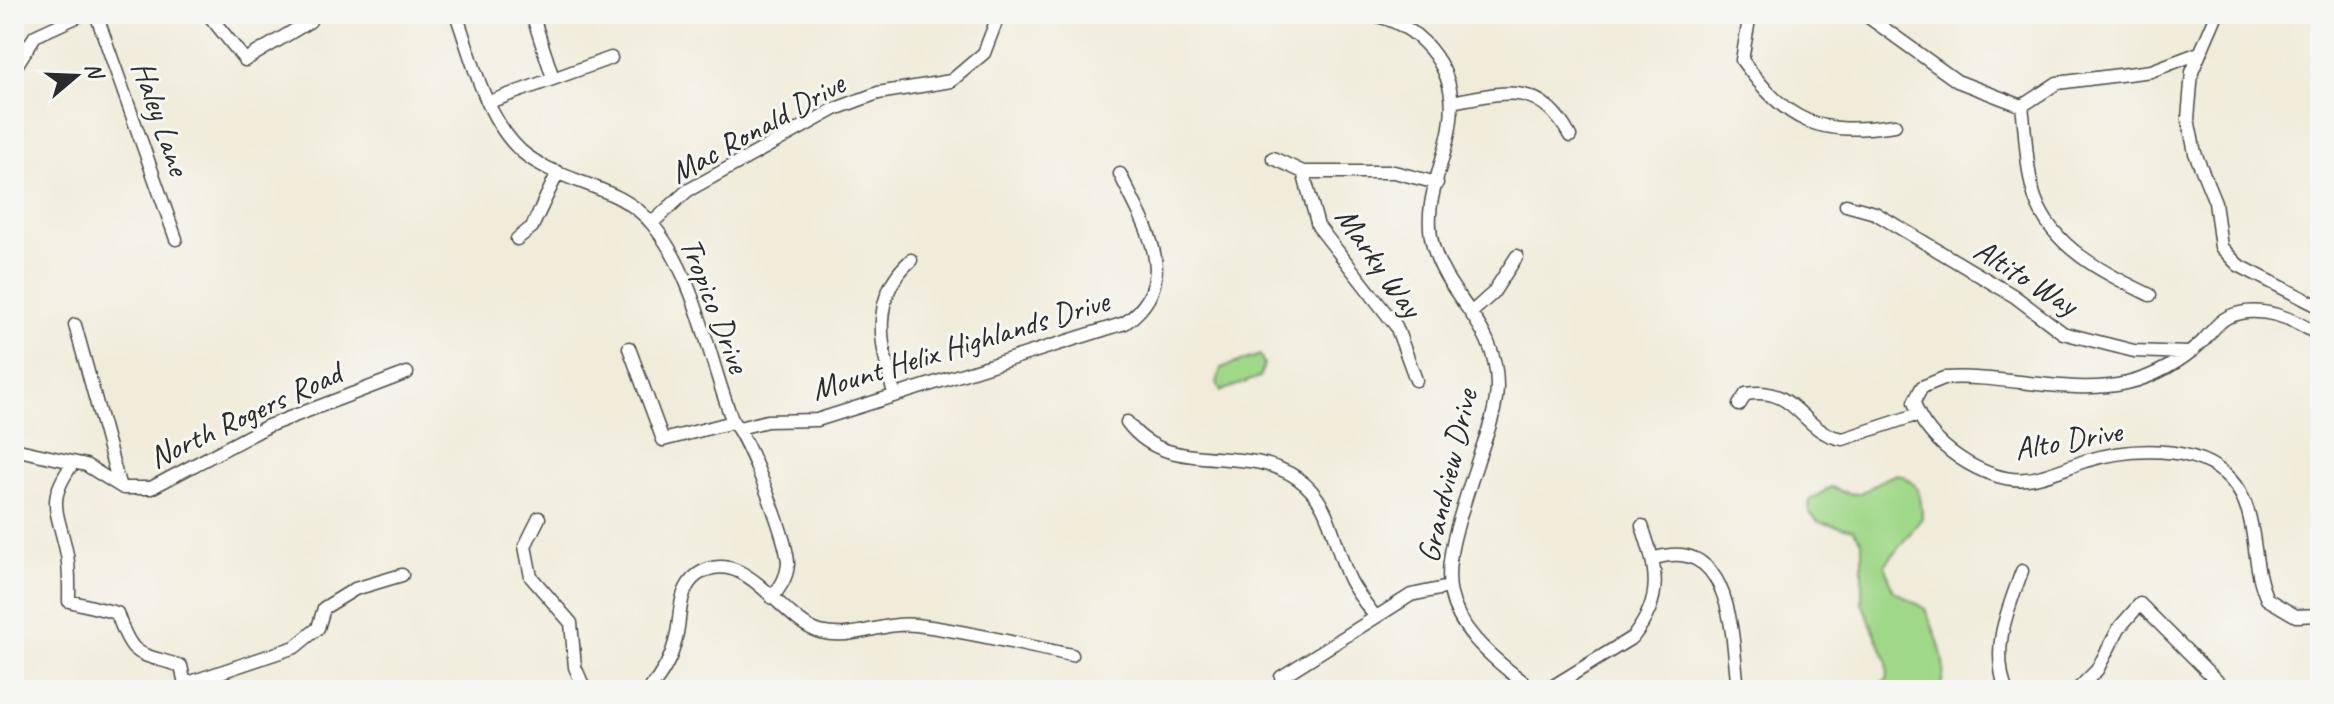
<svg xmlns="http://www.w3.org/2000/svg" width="2334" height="704" font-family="Caveat,sans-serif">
  <rect width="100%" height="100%" fill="#f6f6f2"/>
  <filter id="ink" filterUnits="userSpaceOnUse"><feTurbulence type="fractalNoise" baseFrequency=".0125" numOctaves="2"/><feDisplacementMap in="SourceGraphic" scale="16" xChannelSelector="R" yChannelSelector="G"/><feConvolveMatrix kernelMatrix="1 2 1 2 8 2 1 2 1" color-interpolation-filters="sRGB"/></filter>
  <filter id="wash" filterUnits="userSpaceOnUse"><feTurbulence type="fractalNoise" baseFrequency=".006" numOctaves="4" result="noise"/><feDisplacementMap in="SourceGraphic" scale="32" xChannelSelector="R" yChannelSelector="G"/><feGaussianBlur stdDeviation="1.8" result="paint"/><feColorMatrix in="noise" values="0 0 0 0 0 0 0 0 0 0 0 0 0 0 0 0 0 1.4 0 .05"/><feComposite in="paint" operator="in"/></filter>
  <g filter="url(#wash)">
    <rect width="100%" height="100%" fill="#f1ecda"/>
    <!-- green -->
    <path fill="#a0d889" stroke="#66825a" stroke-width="2" d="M 1260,355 L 1264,364 L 1260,377 L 1221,391 L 1217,383 L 1221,368 Z
      M 1898,474 C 1919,481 1922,498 1922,518 L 1885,565 L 1893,590 L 1925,609 C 1934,630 1953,669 1938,690 L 1871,690 L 1888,678 L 1887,661 L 1862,603 L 1862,542 L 1853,530 L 1819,522 L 1809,513 L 1810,500 L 1831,487 C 1867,505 1867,482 1898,474 Z"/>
  </g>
  <g filter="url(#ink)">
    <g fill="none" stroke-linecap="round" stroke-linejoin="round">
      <defs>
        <path id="minor" d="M 96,14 L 176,239
          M 208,14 L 245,60 L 310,21
          M 456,14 C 472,58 485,118 521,151 C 559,184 621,184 653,225 C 697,279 708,358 733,422 C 749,440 788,541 788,564 C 787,578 780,587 772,598
          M 532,14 L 553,78
          M 1368,14 C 1393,18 1414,30 1430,49 C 1486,117 1414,178 1433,246 C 1448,300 1498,324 1497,387 C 1496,412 1487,434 1479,457 C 1440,578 1422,608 1534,690
          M 1750,14 L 1742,60 C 1788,124 1819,136 1895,125
          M 1864,14 L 1957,81 L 2022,106 L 2057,83 L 2151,71 L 2199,53
          M 2217,14 L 2192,72 L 2188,119 L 2195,153 L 2215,202 L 2221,247 L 2238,265 L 2320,307
          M 14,69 L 35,36 L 83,14
          M 489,102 L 611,58
          M 1452,102 C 1505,92 1540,80 1570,136
          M 2022,106 C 2026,135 2026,170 2035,198 C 2053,249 2105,273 2150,295
          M 1273,158 L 1303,172 L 1394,172 L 1437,183
          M 1303,172 L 1318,226 L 1396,326 L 1416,380
          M 1846,205 L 1875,213 L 2014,296 L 2063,333 L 2134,351 L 2188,353
          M 652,223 L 687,191 L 835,109 L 878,93 L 951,81 L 984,53 L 999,14
          M 517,239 L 532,227 L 558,172
          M 1472,312 L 1493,293 L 1517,256
          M 75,325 L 119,484
          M 2320,336 C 2295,319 2259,303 2228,317 C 2217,322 2210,334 2202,342 C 2182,361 2154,377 2127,383 C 2070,396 2003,374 1944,378 L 1922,387 L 1914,402 C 1925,443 1986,484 2027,479 C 2047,477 2067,467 2085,461 C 2129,448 2196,443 2230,479 C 2261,512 2249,561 2267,599 L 2296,616 L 2320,615
          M 629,348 L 663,440 L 733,422
          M 894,393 C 880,346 870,296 911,260
          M 1739,405 L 1746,394 C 1798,385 1801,433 1843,439 L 1919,414
          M 1127,422 C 1169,479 1243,441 1297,478 C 1333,503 1332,543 1350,580 C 1356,592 1366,604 1374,615
          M 739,428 L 767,421 L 817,420 L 1125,323 C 1185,281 1143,223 1120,174
          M 14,449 L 86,465 L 123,488 L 151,488 L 268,426 L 407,373
          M 73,463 C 46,501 57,509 66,550 C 70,566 69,584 69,601 L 117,613 C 133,660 138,652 181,666 L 185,684 L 295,647 L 318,628 L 324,608 L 355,589 L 402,575
          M 539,518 L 525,546 L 531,577 L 571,623 L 575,667 L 585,690
          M 1655,558 C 1734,535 1732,640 1738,690
          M 1281,677 L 1411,595 L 1449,587
          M 649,690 C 661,676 671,660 675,642 C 682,619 676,591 697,575 C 744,542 781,621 820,632 C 853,641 883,621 916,625 C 968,631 1021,645 1072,655
          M 1547,690 L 1633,637 C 1664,597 1657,570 1642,526
          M 2006,690 C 1991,647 2007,612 2022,571
          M 2077,690 L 2097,670 L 2119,628 L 2140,604 L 2226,690
          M 2149,690 L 2170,690"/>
      </defs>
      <!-- minor casing -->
      <use href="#minor" stroke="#494845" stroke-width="15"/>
      <!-- minor -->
      <use href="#minor" stroke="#fff" stroke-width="12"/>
    </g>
  </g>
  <g text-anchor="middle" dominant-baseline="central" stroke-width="6" stroke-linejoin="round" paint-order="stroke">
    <!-- street labels -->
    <g font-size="32" fill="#2b2b2b" stroke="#f6f6f2">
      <text transform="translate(161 118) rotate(71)">Haley Lane</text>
      <text transform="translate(757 128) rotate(-29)">Mac Ronald Drive</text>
      <text transform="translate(1379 262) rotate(55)">Marky Way</text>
      <text transform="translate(2026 277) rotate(32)">Altito Way</text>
      <text transform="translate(715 305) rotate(69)">Tropico Drive</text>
      <text transform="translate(960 345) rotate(-17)">Mount Helix Highlands Drive</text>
      <text transform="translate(245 415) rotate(-25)">North Rogers Road</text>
      <text transform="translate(2068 440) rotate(-10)">Alto Drive</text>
      <text transform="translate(1447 476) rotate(-77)">Grandview Drive</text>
    </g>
  </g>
  <!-- margin -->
  <rect width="2334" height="704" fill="none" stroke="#f6f6f2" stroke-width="48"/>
  <!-- north arrow -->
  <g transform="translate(76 76) rotate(71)" stroke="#f6f6f2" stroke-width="6" paint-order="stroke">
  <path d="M0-6L14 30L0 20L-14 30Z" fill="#2b2b2b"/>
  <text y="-12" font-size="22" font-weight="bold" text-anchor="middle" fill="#2b2b2b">N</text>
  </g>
</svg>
